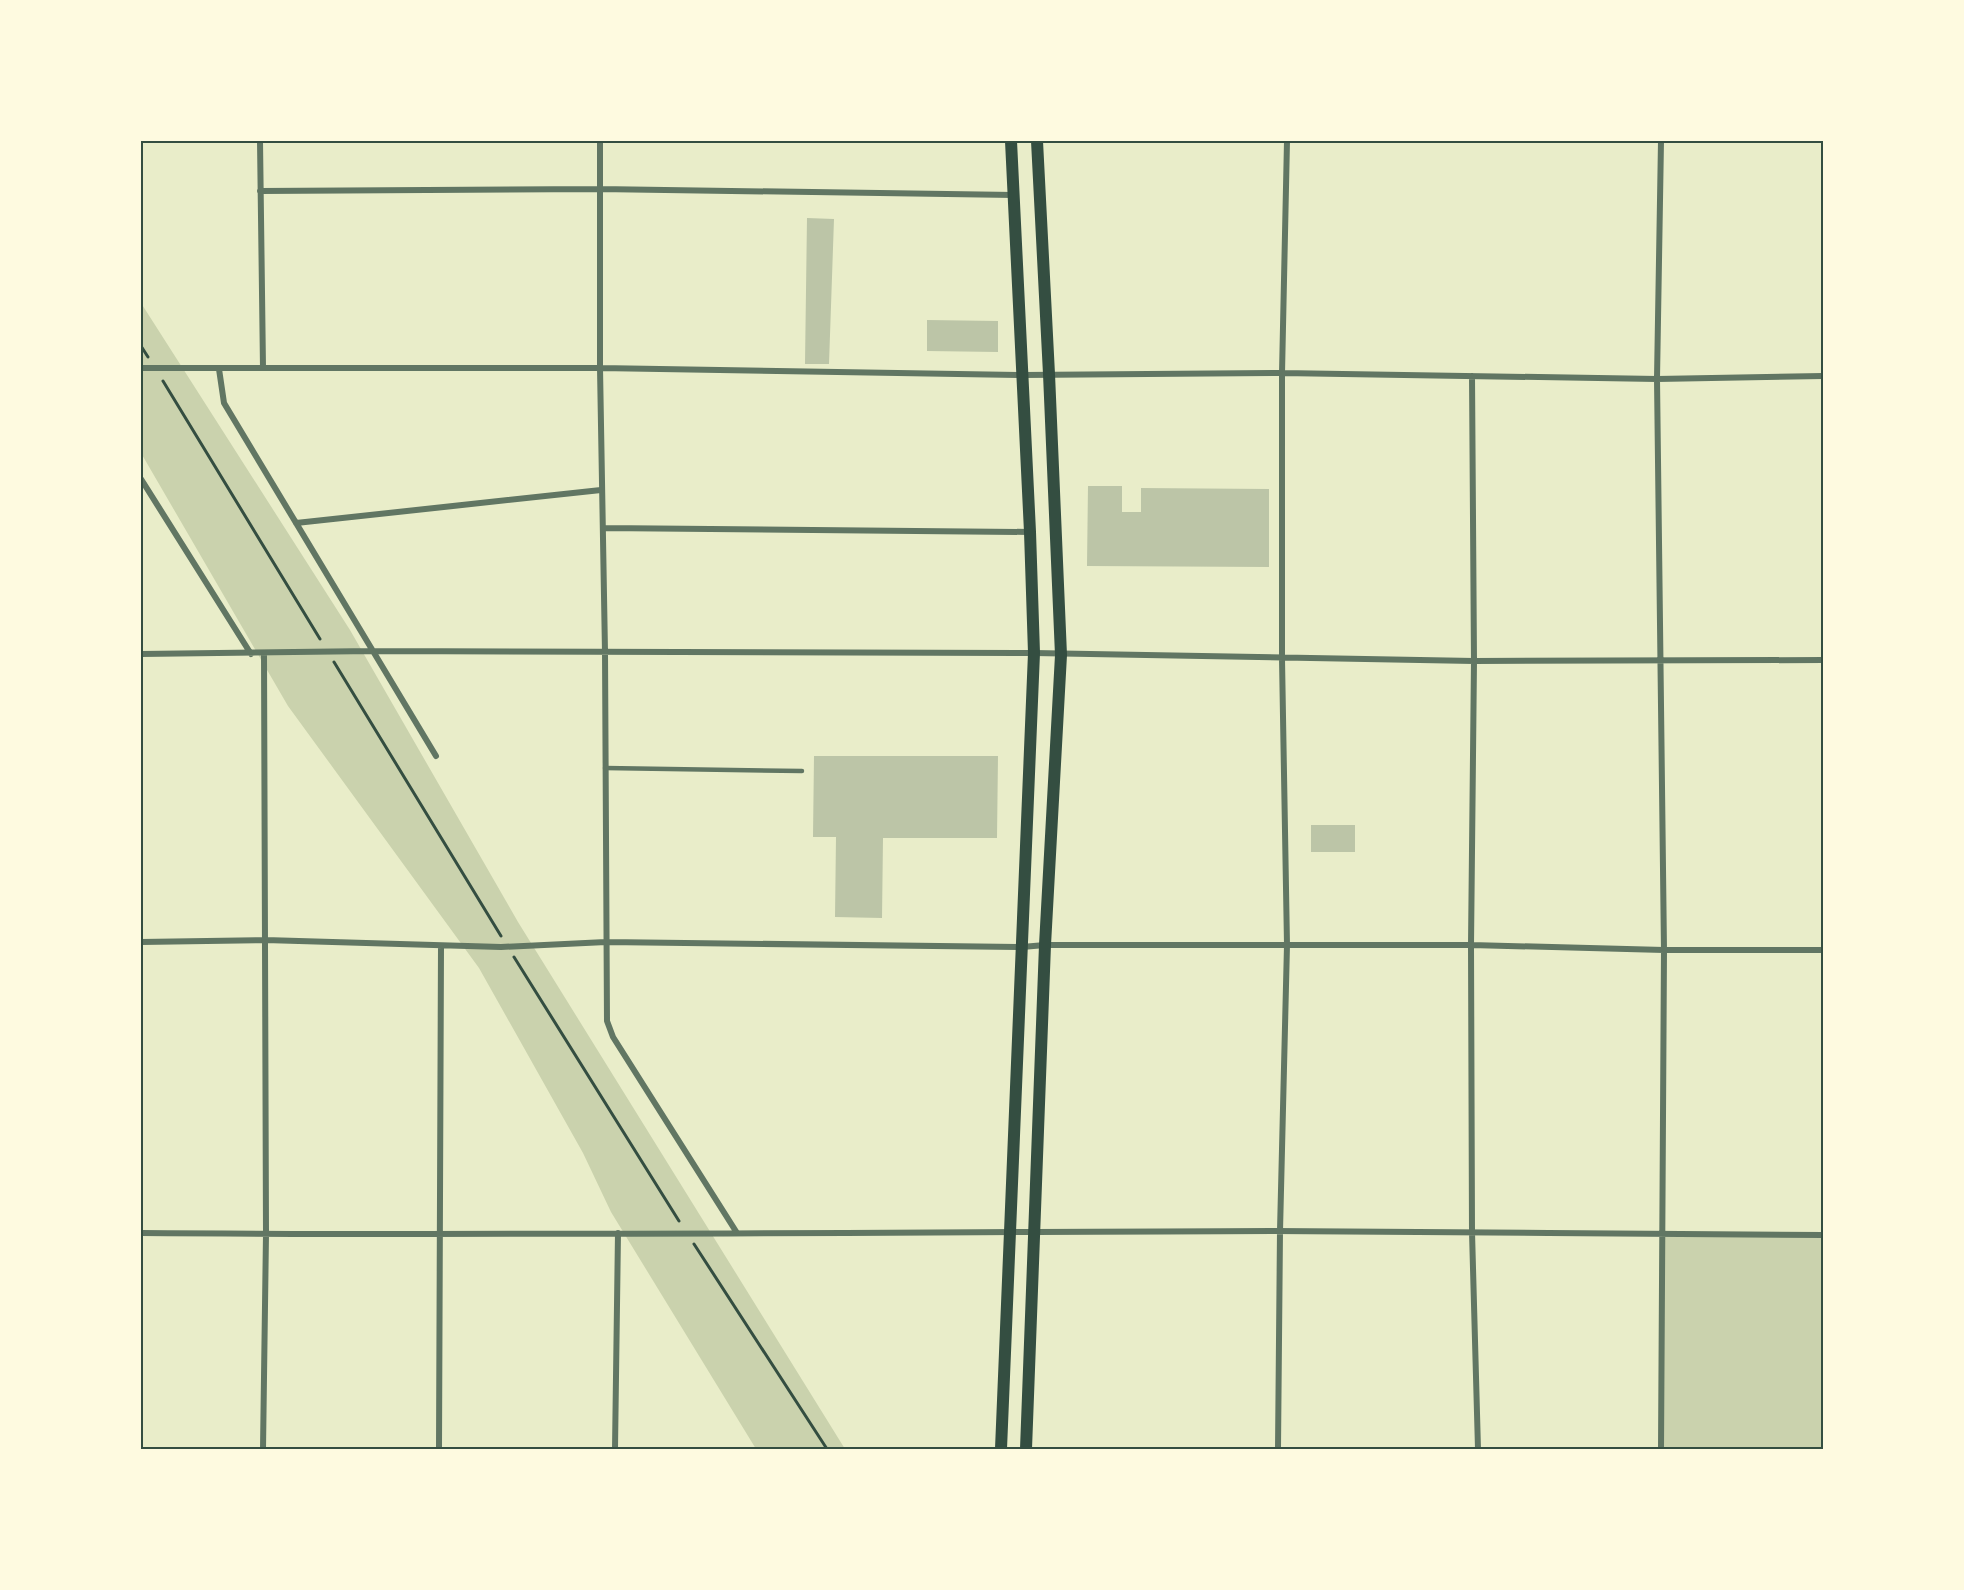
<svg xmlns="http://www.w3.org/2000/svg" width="1964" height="1590" font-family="'IBM Plex Sans',sans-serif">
  <rect width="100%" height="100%" fill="#e9edc9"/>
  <!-- green -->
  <path fill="#cad2ad" d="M 141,303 L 350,630 L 518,922 L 845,1449 L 756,1449 L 611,1212 L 583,1153 L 479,968 L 288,706 L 141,453 Z
    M 1662,1235 L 1823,1235 L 1823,1449 L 1661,1449 Z"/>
  <!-- building -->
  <path fill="#bcc5a7" d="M 807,218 L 834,219 L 829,364 L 805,364 Z
    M 927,320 L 998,321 L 998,352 L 927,351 Z
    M 1088,486 L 1122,486 L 1122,512 L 1141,512 L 1141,488 L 1269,489 L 1269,567 L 1087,566 Z
    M 814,756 L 998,756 L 997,838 L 883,838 L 882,918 L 835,917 L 836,837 L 813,837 Z
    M 1311,825 L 1355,825 L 1355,852 L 1311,852 Z"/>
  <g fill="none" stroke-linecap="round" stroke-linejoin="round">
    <!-- path -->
    <path stroke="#344e41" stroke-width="3" d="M 141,346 L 148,357
      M 163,381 L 320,639
      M 334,662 L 501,936
      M 514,957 L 679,1221
      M 694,1244 L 827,1449"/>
    <!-- service -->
    <path stroke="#617663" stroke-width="4.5" d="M 605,768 L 802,771"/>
    <!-- minor -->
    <path stroke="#617663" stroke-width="6" d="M 260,141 L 263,368
      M 600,141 L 600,368 L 605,652 L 607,1021 L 613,1037 L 737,1233
      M 1661,141 L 1657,379 L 1664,950 L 1661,1449
      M 260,191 L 599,189 L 1014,195
      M 141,368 L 600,368 L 1023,375 L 1282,373 L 1657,379 L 1823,376
      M 219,369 L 224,403 L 436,756
      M 1472,376 L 1474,661 L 1471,945 L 1472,1232 L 1478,1449
      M 141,479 L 251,654
      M 296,523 L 601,490
      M 603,528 L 1030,532
      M 141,654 L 373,651 L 1034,653 L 1474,661 L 1823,660
      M 141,942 L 265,940 L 501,947 L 606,942 L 1022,947 L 1045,945 L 1471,945 L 1664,950 L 1823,950
      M 141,1233 C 519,1236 896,1232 1274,1231 C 1457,1231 1640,1235 1823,1235
      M 263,1449 L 266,1234 L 264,654
      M 439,1449 L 441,947
      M 615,1449 L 618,1233
      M 1278,1449 L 1280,1231 L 1287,945 L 1282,659 L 1282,373 L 1287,141"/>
    <!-- secondary -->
    <path stroke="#344e41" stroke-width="12" d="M 1001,1449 L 1034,653 L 1030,532 L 1011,141
      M 1026,1449 L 1045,945 L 1061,655 L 1049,374 L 1037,141"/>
  </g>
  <!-- border -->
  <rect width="1964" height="1590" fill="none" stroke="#fefae0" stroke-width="285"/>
  <rect x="142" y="142" width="1680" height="1306" fill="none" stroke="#344e41" stroke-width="2"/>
</svg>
